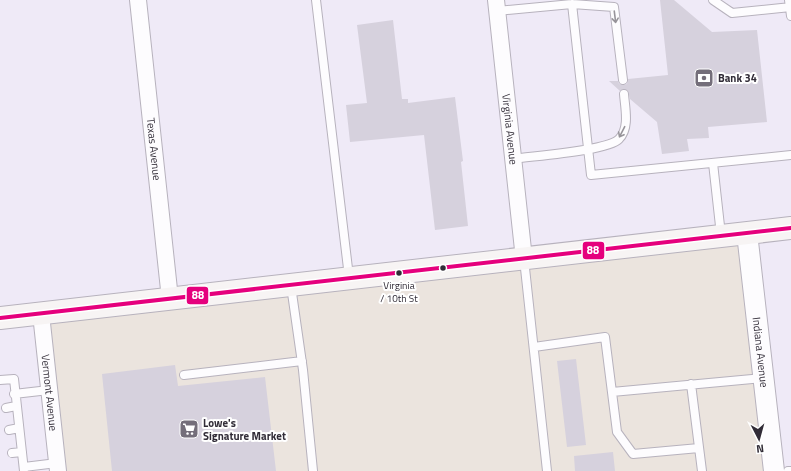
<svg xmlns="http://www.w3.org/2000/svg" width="791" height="471" font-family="'Titillium Web',sans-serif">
  <rect width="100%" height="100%" fill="#efeaf7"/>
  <!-- commercial -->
  <path fill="#ebe4de" d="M 744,242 L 770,471 L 63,471 L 47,319 Z"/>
  <!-- building -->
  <path fill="#d6d1dd" d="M 660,0 L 674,0 L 712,32 L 757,30 L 767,122 L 708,127 L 709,138 L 687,139 L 689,151 L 662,154 L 657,122 L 630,99 L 628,91 L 624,89 L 620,91 L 609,81 L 618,81 L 619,84 L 623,85 L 627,84 L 628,79 L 668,75 Z
    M 393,20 L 402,99 L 408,99 L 408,103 L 455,97 L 463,161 L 461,162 L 468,226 L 435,230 L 424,135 L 350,142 L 346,105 L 367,103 L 357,25 Z
    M 576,359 L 586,445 L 567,447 L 557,361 Z
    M 175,365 L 178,386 L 265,377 L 276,471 L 112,471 L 102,374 Z
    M 613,452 L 615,471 L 575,471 L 574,456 Z"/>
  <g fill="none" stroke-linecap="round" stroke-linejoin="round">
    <defs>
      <path id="service" d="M 316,0 L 349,277
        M 713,0 L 732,13 L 791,7
        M 789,0 L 791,16
        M 572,4 L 591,175 L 791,155
        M 497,11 L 572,4 L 614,7 L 623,80
        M 513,159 C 532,156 608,151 619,139 C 630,128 625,108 624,94
        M 713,163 L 721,235
        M 524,259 L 547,471
        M 291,286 L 303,370 L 313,471
        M 534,347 L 605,337 L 617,432 L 633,454 L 699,448
        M 184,375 L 302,361
        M 0,380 L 14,379 L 24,471
        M 691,384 L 702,471
        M 612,392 L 763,378
        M 14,394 L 49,390
        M 6,408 L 16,406
        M 9,430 L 19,428
        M 12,453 L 22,452
        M 24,467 L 57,463
        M 788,471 L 791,471"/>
      <g id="minor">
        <path id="s1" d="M 138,0 L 170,299"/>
        <path id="s2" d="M 496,0 L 524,259"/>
        <path id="s3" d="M 41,314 L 58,471"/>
      </g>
      <g id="tertiary">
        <path id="s4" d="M 747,233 L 774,471"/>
      </g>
      <path id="secondary" d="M 0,318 L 791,228"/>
    </defs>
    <!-- service casing -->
    <use href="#service" stroke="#b7b2bd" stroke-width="10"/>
    <!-- minor casing -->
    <use href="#minor" stroke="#b7b2bd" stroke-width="18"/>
    <!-- tertiary casing -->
    <use href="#tertiary" stroke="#b7b2bd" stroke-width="22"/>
    <!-- secondary casing -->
    <use href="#secondary" stroke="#b7b2bd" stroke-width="24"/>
    <!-- service -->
    <use href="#service" stroke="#fdfcfe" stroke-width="8"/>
    <!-- minor -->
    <use href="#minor" stroke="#fdfcfe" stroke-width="16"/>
    <!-- tertiary -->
    <use href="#tertiary" stroke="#fdfcfe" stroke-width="20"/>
    <!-- secondary -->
    <use href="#secondary" stroke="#f7f4f4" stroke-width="22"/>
    <defs>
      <path id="bus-1" d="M 0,318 L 791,228"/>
    </defs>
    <!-- bus-1 casing -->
    <use href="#bus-1" stroke="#fff" stroke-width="7"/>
    <!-- bus-1 -->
    <use href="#bus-1" stroke="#e5007d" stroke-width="4"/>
  </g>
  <!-- one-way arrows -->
  <defs><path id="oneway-shaft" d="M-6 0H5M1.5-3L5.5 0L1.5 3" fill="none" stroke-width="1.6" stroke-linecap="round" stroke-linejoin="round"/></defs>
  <g stroke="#97949a">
    <use href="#oneway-shaft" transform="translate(615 17) rotate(83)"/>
    <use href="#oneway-shaft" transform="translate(622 132) rotate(117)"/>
  </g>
  <!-- icons -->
  <defs>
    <symbol id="bank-square" viewBox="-11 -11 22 22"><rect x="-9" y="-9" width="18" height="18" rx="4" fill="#746e7a" stroke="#fff"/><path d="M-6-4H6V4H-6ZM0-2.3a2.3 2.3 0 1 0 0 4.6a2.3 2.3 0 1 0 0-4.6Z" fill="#fff"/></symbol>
    <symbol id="supermarket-square" viewBox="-11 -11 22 22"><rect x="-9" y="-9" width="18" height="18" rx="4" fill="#746e7a" stroke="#fff"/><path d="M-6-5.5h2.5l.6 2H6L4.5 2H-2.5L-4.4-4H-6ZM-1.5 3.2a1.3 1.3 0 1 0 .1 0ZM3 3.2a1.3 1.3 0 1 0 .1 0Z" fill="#fff"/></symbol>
  </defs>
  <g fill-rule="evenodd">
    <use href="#bank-square" x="693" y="67" width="22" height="22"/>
    <use href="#supermarket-square" x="178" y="418" width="22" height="22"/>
  </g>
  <!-- markers -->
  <g fill="#312c37" stroke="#fff" stroke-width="1.5">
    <circle cx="443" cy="268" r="3.5"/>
    <circle cx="399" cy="273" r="3.5"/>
  </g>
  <g text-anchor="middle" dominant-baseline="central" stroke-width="4" stroke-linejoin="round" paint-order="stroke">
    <!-- bus labels -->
    <g font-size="10" fill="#312c37" stroke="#fff">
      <text x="399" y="285">Virginia<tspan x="399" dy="13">/ 10th St</tspan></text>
    </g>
    <!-- poi labels -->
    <g font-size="11" font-weight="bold" fill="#312c37" stroke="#fff" text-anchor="start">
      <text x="718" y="78">Bank 34</text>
      <text x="203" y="423">Lowe's<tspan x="203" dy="13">Signature Market</tspan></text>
    </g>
    <!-- street labels -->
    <g font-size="11" fill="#312c37" stroke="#fff">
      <text stroke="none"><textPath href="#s2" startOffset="130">Virginia Avenue</textPath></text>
      <text stroke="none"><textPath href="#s1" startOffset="150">Texas Avenue</textPath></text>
      <text stroke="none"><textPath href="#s4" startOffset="120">Indiana Avenue</textPath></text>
      <text stroke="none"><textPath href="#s3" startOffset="79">Vermont Avenue</textPath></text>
    </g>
  </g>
  <g stroke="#fff" stroke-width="1.5">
    <rect x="582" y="241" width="23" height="19" rx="4" fill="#e5007d"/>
    <rect x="186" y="286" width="23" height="19" rx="4" fill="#e5007d"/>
  </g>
  <g font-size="11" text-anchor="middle" font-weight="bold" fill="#fff">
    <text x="593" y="254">88</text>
    <text x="198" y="299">88</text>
  </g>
  <!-- north arrow -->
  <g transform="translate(759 439) rotate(174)" stroke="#ffffff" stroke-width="3" paint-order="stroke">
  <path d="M0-3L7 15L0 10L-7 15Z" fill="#312c37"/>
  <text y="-6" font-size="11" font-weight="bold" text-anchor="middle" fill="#312c37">N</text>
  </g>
</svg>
